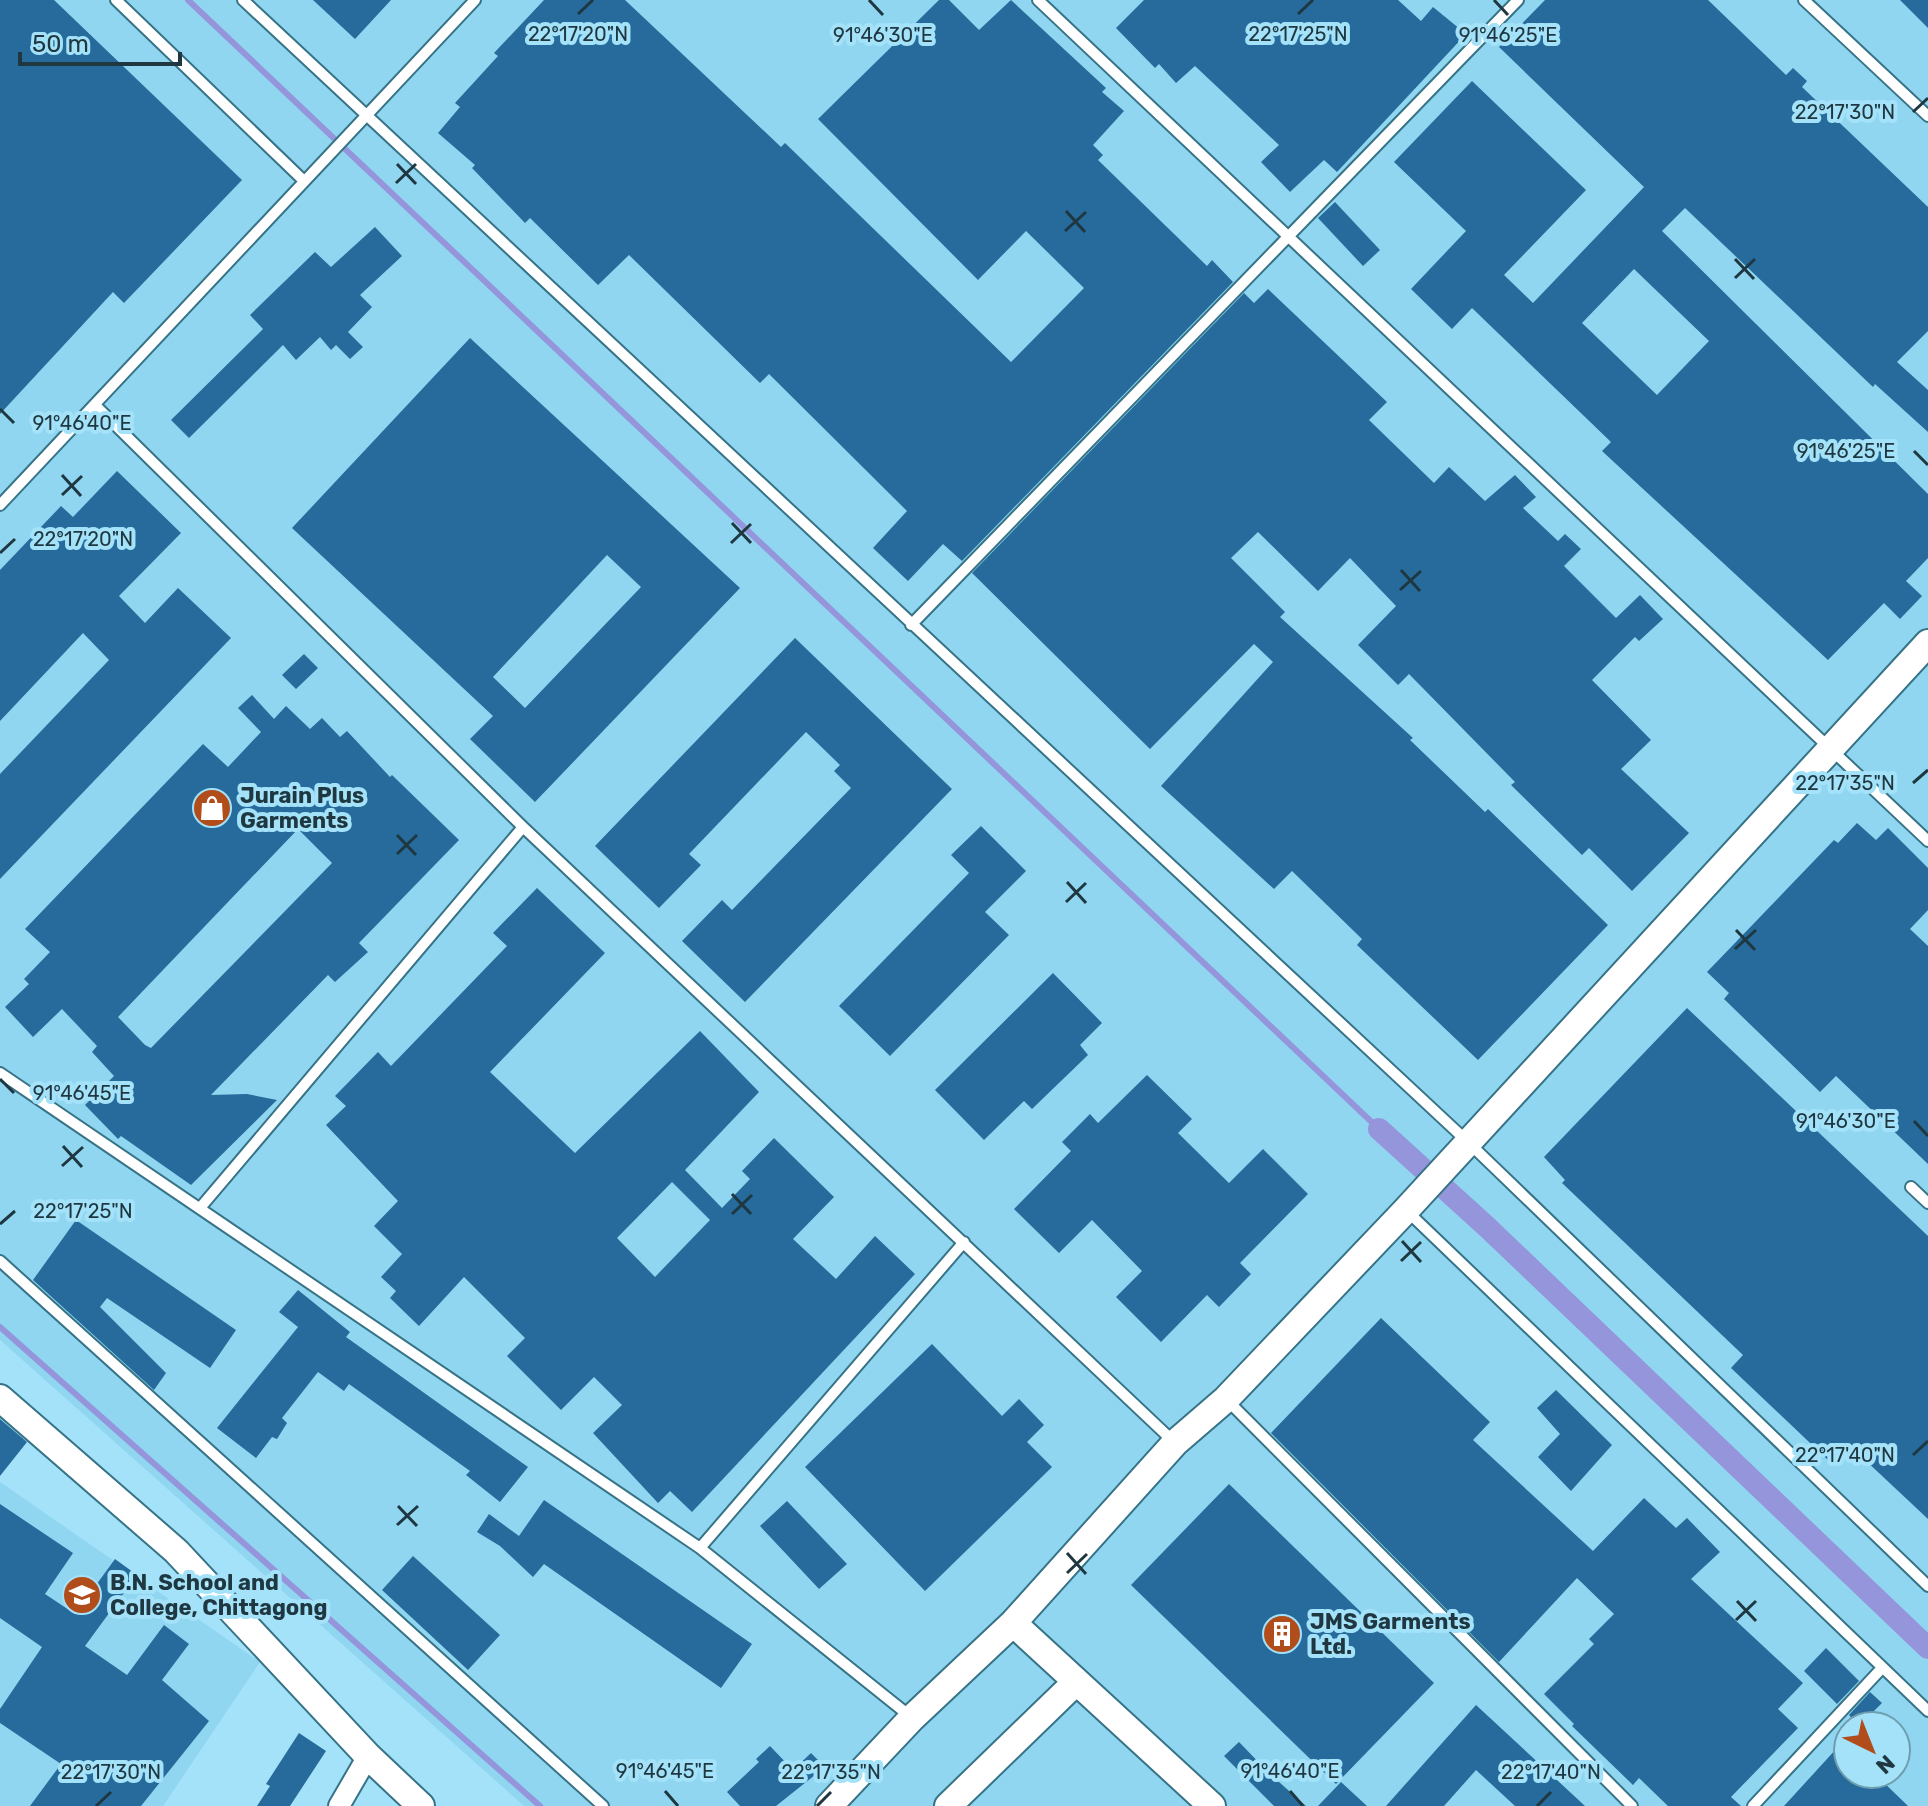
<svg xmlns="http://www.w3.org/2000/svg" width="1928" height="1806" font-family="Rubik,sans-serif">
  <rect width="100%" height="100%" fill="#a4e2f9"/>
  <!-- built -->
  <path fill="#90d6f0" fill-rule="evenodd" d="M 0,0 L 1928,0 L 1928,1806 L 524,1806 L 0,1340 ZM 1848,1726 L 1896,1726 L 1896,1774 L 1848,1774 Z
    M 0,1482 L 260,1662 L 163,1806 L 0,1806 Z"/>
  <g fill="none" stroke-linecap="round" stroke-linejoin="round">
    <!-- stream -->
    <path stroke="#9495db" stroke-width="6" d="M 188,0 L 1379,1129
      M 0,1327 L 540,1806"/>
    <!-- canal -->
    <path stroke="#9495db" stroke-width="22" d="M 1379,1129 L 1487,1227 L 1928,1648"/>
  </g>
  <!-- building -->
  <path fill="#266b9b" fill-rule="evenodd" d="M 0,0 L 54,0 L 242,180 L 124,303 L 113,292 L 0,414 Z
    M 313,0 L 391,0 L 355,39 Z
    M 544,0 L 625,0 L 781,147 L 785,143 L 1011,362 L 1084,288 L 1026,231 L 978,280 L 818,119 L 939,0 L 949,0 L 979,30 L 1011,0 L 1106,88 L 1102,92 L 1124,111 L 1093,145 L 1103,155 L 1098,160 L 1207,266 L 1212,260 L 1233,282 L 962,561 L 943,544 L 908,581 L 873,548 L 907,511 L 769,374 L 760,383 L 629,255 L 598,285 L 530,218 L 525,223 L 472,168 L 475,165 L 438,133 L 460,107 L 455,103 L 498,56 L 494,53 Z
    M 1144,0 L 1398,0 L 1421,21 L 1433,7 L 1466,34 L 1337,172 L 1324,160 L 1290,192 L 1261,162 L 1279,145 L 1195,66 L 1176,83 L 1159,64 L 1155,68 L 1116,28 Z
    M 1545,0 L 1708,0 L 1786,75 L 1793,68 L 1807,81 L 1802,87 L 1928,207 L 1928,331 L 1897,362 L 1928,390 L 1928,432 L 1875,384 L 1873,387 L 1685,208 L 1662,231 L 1928,494 L 1928,558 L 1906,581 L 1922,596 L 1900,619 L 1884,603 L 1828,660 L 1602,451 L 1611,442 L 1472,308 L 1452,329 L 1411,289 L 1466,231 L 1394,162 L 1472,81 L 1586,190 L 1504,275 L 1533,303 L 1644,187 L 1499,47 ZM 1634,269 L 1709,341 L 1657,395 L 1582,323 Z
    M 1900,0 L 1928,0 L 1928,28 Z
    M 1335,202 L 1380,250 L 1363,266 L 1318,218 Z
    M 375,227 L 402,256 L 360,295 L 372,307 L 348,332 L 363,347 L 350,359 L 336,345 L 331,350 L 320,337 L 296,360 L 283,345 L 189,438 L 171,420 L 263,329 L 250,315 L 315,252 L 331,267 Z
    M 1268,289 L 1387,402 L 1369,420 L 1434,483 L 1449,467 L 1485,501 L 1515,475 L 1536,497 L 1523,508 L 1558,541 L 1565,534 L 1581,549 L 1564,566 L 1616,618 L 1640,595 L 1663,619 L 1639,641 L 1635,637 L 1592,680 L 1651,740 L 1621,769 L 1689,833 L 1632,891 L 1589,848 L 1582,855 L 1511,785 L 1515,782 L 1409,674 L 1398,685 L 1358,645 L 1396,606 L 1350,558 L 1318,591 L 1258,532 L 1231,558 L 1285,612 L 1280,617 L 1413,738 L 1410,740 L 1485,812 L 1488,809 L 1608,925 L 1478,1060 L 1357,945 L 1362,939 L 1292,871 L 1274,889 L 1161,786 L 1273,662 L 1254,644 L 1150,749 L 972,573 L 1244,293 L 1254,303 Z
    M 470,338 L 740,588 L 535,802 L 470,739 L 493,716 L 292,528 ZM 607,555 L 641,587 L 525,708 L 493,677 Z
    M 117,471 L 181,533 L 119,596 L 145,623 L 178,588 L 231,638 L 0,879 L 0,774 L 109,660 L 83,633 L 0,721 L 0,570 L 61,506 L 73,517 Z
    M 795,638 L 952,789 L 745,1002 L 682,941 L 722,900 L 732,910 L 851,788 L 834,771 L 840,765 L 806,732 L 689,854 L 701,865 L 659,908 L 595,846 Z
    M 304,654 L 318,668 L 296,689 L 282,675 Z
    M 252,695 L 274,719 L 286,706 L 310,729 L 322,718 L 340,737 L 347,731 L 390,777 L 392,775 L 459,840 L 359,943 L 368,952 L 335,982 L 328,975 L 211,1095 L 247,1094 L 277,1100 L 191,1185 L 121,1136 L 118,1139 L 85,1105 L 114,1076 L 92,1052 L 97,1046 L 62,1009 L 33,1037 L 5,1007 L 29,984 L 24,979 L 50,952 L 25,929 L 203,744 L 228,767 L 261,732 L 238,708 ZM 298,829 L 332,863 L 151,1048 L 145,1045 L 118,1017 Z
    M 1857,823 L 1876,840 L 1888,828 L 1928,868 L 1928,910 L 1910,929 L 1928,946 L 1928,1164 L 1836,1076 L 1820,1092 L 1724,999 L 1729,993 L 1707,972 L 1834,840 L 1838,843 Z
    M 981,826 L 1026,871 L 985,912 L 1009,935 L 890,1056 L 839,1006 L 969,873 L 951,855 Z
    M 537,888 L 605,953 L 490,1072 L 575,1153 L 700,1031 L 759,1092 L 685,1170 L 722,1208 L 750,1179 L 742,1171 L 774,1138 L 834,1197 L 793,1239 L 836,1279 L 875,1236 L 915,1274 L 692,1512 L 670,1491 L 658,1503 L 593,1433 L 622,1405 L 594,1377 L 561,1410 L 507,1356 L 525,1338 L 464,1277 L 419,1326 L 390,1298 L 396,1291 L 381,1277 L 402,1254 L 374,1226 L 398,1201 L 326,1125 L 346,1106 L 335,1096 L 378,1052 L 391,1066 L 507,946 L 493,933 ZM 672,1182 L 710,1220 L 655,1277 L 617,1238 Z
    M 1053,973 L 1102,1023 L 1080,1045 L 1088,1055 L 1032,1109 L 1024,1101 L 984,1140 L 935,1090 Z
    M 1687,1008 L 1928,1236 L 1928,1519 L 1847,1443 L 1829,1461 L 1731,1368 L 1743,1355 L 1562,1183 L 1565,1180 L 1544,1157 Z
    M 1147,1075 L 1192,1119 L 1178,1133 L 1229,1183 L 1263,1149 L 1308,1194 L 1240,1263 L 1251,1274 L 1219,1307 L 1207,1295 L 1161,1342 L 1116,1297 L 1142,1271 L 1092,1220 L 1059,1253 L 1014,1209 L 1071,1151 L 1062,1142 L 1090,1114 L 1098,1123 Z
    M 76,1220 L 236,1330 L 210,1368 L 107,1298 L 100,1307 L 166,1373 L 154,1390 L 33,1280 Z
    M 298,1290 L 350,1332 L 346,1337 L 528,1467 L 500,1502 L 466,1475 L 470,1471 L 349,1384 L 344,1391 L 318,1372 L 282,1418 L 287,1423 L 277,1439 L 272,1437 L 256,1458 L 217,1428 L 298,1327 L 279,1312 Z
    M 1381,1318 L 1490,1422 L 1473,1440 L 1593,1551 L 1644,1498 L 1676,1528 L 1687,1518 L 1720,1552 L 1691,1579 L 1803,1683 L 1778,1709 L 1798,1728 L 1731,1797 L 1741,1806 L 1668,1806 L 1639,1778 L 1633,1785 L 1572,1726 L 1574,1724 L 1544,1694 L 1594,1644 L 1589,1639 L 1614,1614 L 1577,1578 L 1499,1662 L 1271,1433 Z
    M 932,1344 L 1002,1416 L 1019,1399 L 1044,1425 L 1027,1442 L 1052,1467 L 925,1591 L 805,1467 Z
    M 1556,1390 L 1612,1445 L 1571,1491 L 1538,1457 L 1560,1434 L 1537,1408 Z
    M 0,1419 L 27,1442 L 0,1476 Z
    M 1229,1484 L 1434,1683 L 1336,1784 L 1131,1585 Z
    M 544,1500 L 752,1644 L 721,1688 L 544,1564 L 533,1577 L 500,1546 L 477,1532 L 489,1514 L 519,1536 Z
    M 787,1501 L 847,1564 L 819,1589 L 760,1526 Z
    M 0,1504 L 73,1553 L 45,1594 L 75,1614 L 115,1559 L 137,1575 L 85,1646 L 127,1675 L 164,1625 L 189,1644 L 162,1680 L 209,1721 L 141,1806 L 30,1806 L 61,1764 L 0,1723 L 0,1709 L 42,1647 L 0,1618 Z
    M 413,1556 L 500,1635 L 468,1670 L 382,1590 Z
    M 1826,1648 L 1859,1681 L 1837,1704 L 1804,1671 Z
    M 1870,1692 L 1882,1703 L 1859,1726 L 1849,1715 Z
    M 1476,1705 L 1585,1806 L 1515,1806 L 1476,1770 L 1444,1806 L 1386,1806 Z
    M 299,1733 L 326,1751 L 290,1806 L 257,1806 L 270,1786 L 266,1784 Z
    M 1848,1736 L 1848,1774 L 1875,1774 L 1908,1806 L 1784,1806 Z
    M 1239,1742 L 1270,1774 L 1306,1806 L 1274,1806 L 1224,1756 Z
    M 770,1746 L 793,1770 L 811,1753 L 825,1767 L 776,1806 L 740,1806 L 727,1792 L 759,1762 L 756,1759 Z
    M 1341,1782 L 1367,1806 L 1318,1806 Z"/>
  <g fill="none" stroke-linecap="round" stroke-linejoin="round">
    <defs>
      <path id="service" d="M 116,0 L 303,180
        M 243,0 L 1469,1143 L 1928,1586
        M 1038,0 L 1928,841
        M 1804,0 L 1928,116
        M 96,406 L 523,827 L 1173,1441
        M 0,505 L 475,0
        M 911,625 L 1518,0
        M 0,1073 L 700,1548 L 911,1717
        M 1911,1187 L 1928,1203
        M 200,1208 L 523,827
        M 1407,1211 L 1928,1711
        M 0,1261 L 603,1806
        M 1227,1400 L 1632,1806
        M 700,1548 L 964,1242
        M 1753,1806 L 1882,1668"/>
      <path id="minor" d="M 339,1806 L 368,1756"/>
      <path id="tertiary" d="M 0,1398 L 176,1551 L 368,1756 L 421,1806
        M 1013,1623 L 1212,1806
        M 829,1806 L 912,1718 L 1013,1623 L 1175,1443 L 1226,1399 L 1406,1210 L 1928,643
        M 948,1806 L 1076,1682"/>
    </defs>
    <!-- service casing -->
    <use href="#service" stroke="#367387" stroke-width="14"/>
    <!-- minor casing -->
    <use href="#minor" stroke="#367387" stroke-width="24"/>
    <!-- tertiary casing -->
    <use href="#tertiary" stroke="#367387" stroke-width="30"/>
    <!-- service -->
    <use href="#service" stroke="#fff" stroke-width="10"/>
    <!-- minor -->
    <use href="#minor" stroke="#fff" stroke-width="20"/>
    <!-- tertiary -->
    <use href="#tertiary" stroke="#fff" stroke-width="26"/>
  </g>
  <!-- ticks -->
  <path fill="none" stroke="#1e3740" stroke-width="3" d="M 869,0 L 883,15M 1494,0 L 1508,15M 578,14 L 593,0M 1298,14 L 1313,0M 1913,112 L 1928,98M 397,164 L 416,184M 396,183 L 416,164M 1066,211 L 1085,232M 1065,231 L 1086,212M 1735,259 L 1754,279M 1735,278 L 1755,259M 0,409 L 14,423M 1914,451 L 1928,465M 62,475 L 81,496M 62,495 L 82,476M 732,523 L 751,543M 731,543 L 751,524M 0,553 L 15,539M 1401,570 L 1420,591M 1400,590 L 1421,571M 1913,783 L 1928,770M 397,835 L 416,855M 397,854 L 417,835M 1067,882 L 1086,903M 1066,902 L 1086,883M 1736,930 L 1755,950M 1735,949 L 1756,930M 0,1079 L 14,1093M 1914,1121 L 1928,1136M 63,1146 L 82,1167M 62,1166 L 83,1147M 732,1194 L 751,1214M 732,1214 L 752,1195M 0,1224 L 15,1211M 1402,1241 L 1421,1262M 1401,1261 L 1421,1242M 1913,1455 L 1928,1441M 398,1506 L 417,1526M 397,1525 L 418,1506M 1067,1553 L 1086,1574M 1067,1573 L 1087,1554M 1737,1601 L 1756,1621M 1736,1620 L 1756,1601M 665,1791 L 678,1806M 1290,1791 L 1303,1806M 96,1806 L 111,1792M 817,1806 L 831,1792M 1537,1806 L 1551,1792"/>
  <!-- icons -->
  <defs>
    <symbol id="shop-disc" viewBox="-11 -11 22 22"><circle r="9.5" fill="#b14c1b" stroke="#a4e2f9"/><path d="M-5-2.5h2.3a2.7 3.5 0 0 1 5.4 0H5L5.5 6h-11ZM-1.5-2.5h3a1.5 2.3 0 0 0-3 0Z" fill="#fff"/></symbol>
    <symbol id="school-disc" viewBox="-11 -11 22 22"><circle r="9.5" fill="#b14c1b" stroke="#a4e2f9"/><path d="M0-5L7-2L0 1L-7-2ZM-4 1L0 2.5L4 1V4Q0 6-4 4Z" fill="#fff"/></symbol>
    <symbol id="building-disc" viewBox="-11 -11 22 22"><circle r="9.5" fill="#b14c1b" stroke="#a4e2f9"/><path d="M-4-6H4V6H1V3H-1V6H-4ZM-2.5-4.3h1.7v1.8h-1.7ZM.8-4.3h1.7v1.8H.8ZM-2.5-1h1.7V.8h-1.7ZM.8-1h1.7V.8H.8Z" fill="#fff"/></symbol>
  </defs>
  <g fill-rule="evenodd">
    <use href="#shop-disc" x="190" y="786" width="44" height="44"/>
    <use href="#school-disc" x="60" y="1573" width="44" height="44"/>
    <use href="#building-disc" x="1260" y="1612" width="44" height="44"/>
  </g>
  <g text-anchor="middle" dominant-baseline="central" stroke-width="8" stroke-linejoin="round" paint-order="stroke">
    <!-- poi labels -->
    <g font-size="22" font-weight="bold" fill="#1e3740" stroke="#a4e2f9" text-anchor="start">
      <text x="240" y="795">Jurain Plus<tspan x="240" dy="25">Garments</tspan></text>
      <text x="110" y="1582">B.N. School and<tspan x="110" dy="25">College, Chittagong</tspan></text>
      <text x="1310" y="1621">JMS Garments<tspan x="1310" dy="25">Ltd.</tspan></text>
    </g>
  </g>
  <g font-size="20" text-anchor="middle" fill="#1e3740" stroke="#a4e2f9" stroke-width="8" stroke-linejoin="round" paint-order="stroke">
    <text x="578" y="41">22°17'20"N</text>
    <text x="1298" y="41">22°17'25"N</text>
    <text x="883" y="42">91°46'30"E</text>
    <text x="1508" y="42">91°46'25"E</text>
    <text x="1845" y="119">22°17'30"N</text>
    <text x="82" y="430">91°46'40"E</text>
    <text x="1846" y="458">91°46'25"E</text>
    <text x="83" y="546">22°17'20"N</text>
    <text x="1845" y="790">22°17'35"N</text>
    <text x="82" y="1100">91°46'45"E</text>
    <text x="1846" y="1128">91°46'30"E</text>
    <text x="83" y="1218">22°17'25"N</text>
    <text x="1845" y="1462">22°17'40"N</text>
    <text x="665" y="1778">91°46'45"E</text>
    <text x="1290" y="1778">91°46'40"E</text>
    <text x="111" y="1779">22°17'30"N</text>
    <text x="831" y="1779">22°17'35"N</text>
    <text x="1551" y="1779">22°17'40"N</text>
  </g>
  <!-- north arrow -->
  <g transform="translate(1872 1750) rotate(137)"><circle r="38" fill="#a4e2f9" stroke="#6e9eaf" stroke-width="2"/>
  <path d="M0-6L14 30L0 20L-14 30Z" fill="#b14c1b"/>
  <text y="-12" font-size="22" font-weight="bold" text-anchor="middle" fill="#1e3740">N</text>
  </g>
  <!-- scale -->
  <path d="M20 52v12h160v-12" fill="none" stroke="#1e3740" stroke-width="4"/>
  <text x="32" y="52" font-size="24" fill="#1e3740" stroke="#a4e2f9" stroke-width="6" paint-order="stroke">50 m</text>
</svg>
